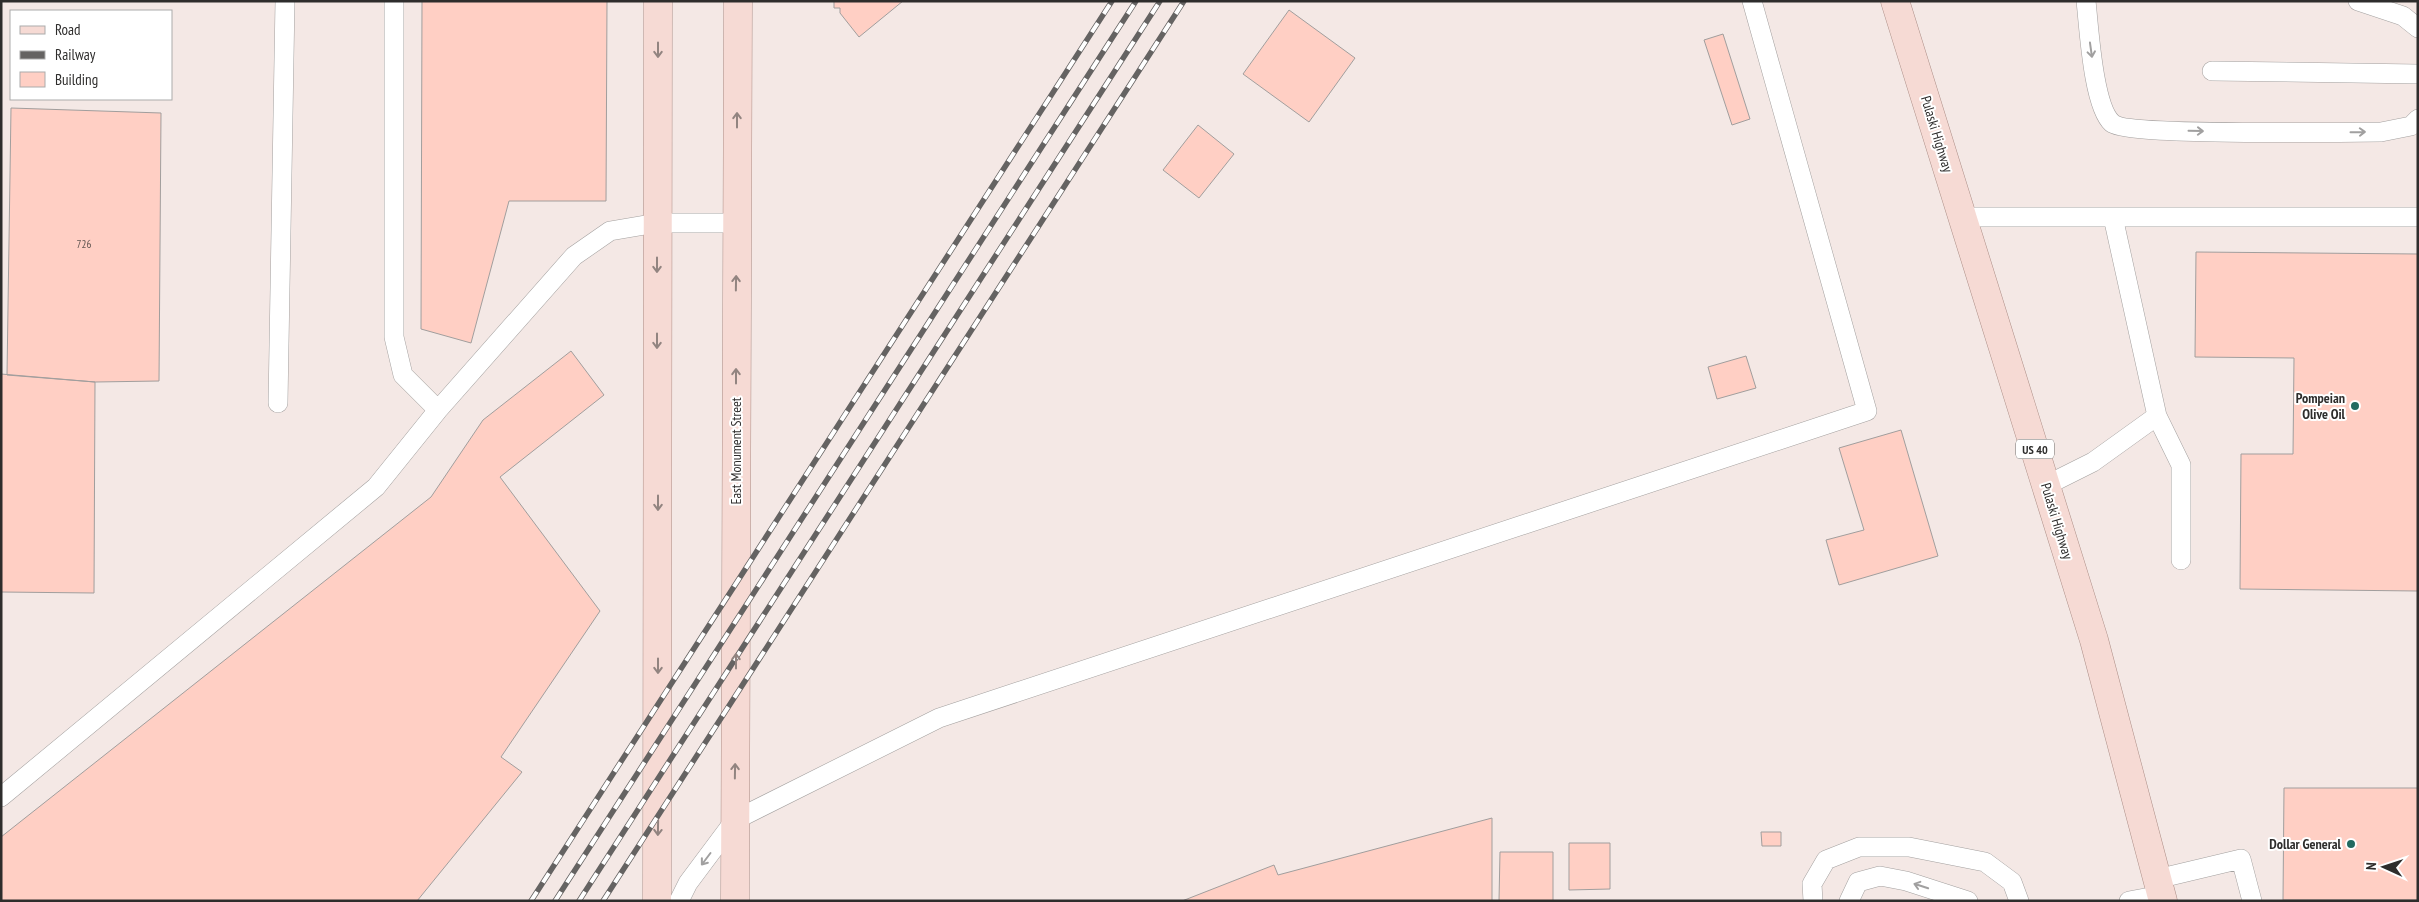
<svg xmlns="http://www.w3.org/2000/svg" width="2419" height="902" font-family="'PT Sans Narrow',sans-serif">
  <rect width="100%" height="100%" fill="#fbf7f6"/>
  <!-- built -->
  <path fill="#f4e8e5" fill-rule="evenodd" d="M 1,1 L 2418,1 L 2418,901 L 1,901 ZM 11,11 L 171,11 L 171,99 L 11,99 Z"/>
  <!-- building -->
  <path fill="#ffcfc4" stroke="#a19e9d" d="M 422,1 L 607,1 L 606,201 L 509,201 L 471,343 L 421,329 Z
    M 834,1 L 903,1 L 859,37 L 840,13 L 840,8 L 834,8 Z
    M 1289,10 L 1355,58 L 1309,122 L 1243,74 Z
    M 1723,34 L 1750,119 L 1732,125 L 1704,40 Z
    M 11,108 L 161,113 L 159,381 L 95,382 L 7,375 Z
    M 1198,125 L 1234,154 L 1199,198 L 1163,170 Z
    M 2196,252 L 2418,254 L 2418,591 L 2240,589 L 2241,454 L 2293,454 L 2294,358 L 2195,357 Z
    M 571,351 L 604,395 L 500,477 L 600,611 L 501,757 L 522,772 L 417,901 L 1,901 L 1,837 L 431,497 L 483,420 Z
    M 1746,356 L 1756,388 L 1717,399 L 1708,367 Z
    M 1,374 L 95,382 L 94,593 L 1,592 Z
    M 1901,430 L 1938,556 L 1839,585 L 1826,540 L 1864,530 L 1839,448 Z
    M 2284,788 L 2418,788 L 2418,900 L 2283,900 Z
    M 1492,818 L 1492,901 L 1182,901 L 1274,865 L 1278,875 Z
    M 1761,832 L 1781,832 L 1781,846 L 1762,846 Z
    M 1569,843 L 1610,843 L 1610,889 L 1569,890 Z
    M 1500,852 L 1553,852 L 1553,901 L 1499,901 Z"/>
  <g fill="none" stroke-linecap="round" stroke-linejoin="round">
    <defs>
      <path id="lane" d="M 394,1 L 394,337 L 403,375 L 438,410
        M 2086,1 C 2089,27 2093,106 2112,123 C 2126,136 2347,132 2381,132 L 2411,126 L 2418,119
        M 2358,1 L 2403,16 L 2418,28
        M 2212,71 L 2418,74
        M 1962,217 L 2418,217
        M 2113,217 L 2157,416 L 2181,465 L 2181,560
        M 278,403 L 285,1
        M 2047,485 L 2093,462 L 2157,416
        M 1,797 L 376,487 L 438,410 L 574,256 L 610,231 L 657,223 L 737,223
        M 2157,879 L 2241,859 L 2252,901
        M 679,901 L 688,883 L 735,820 L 939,718 L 1867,411 L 1752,1
        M 1813,901 L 1812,884 L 1826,860 L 1859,847 L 1909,847 L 1985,862 L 2012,882 L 2019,901
        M 1849,901 L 1858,882 L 1880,876 L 1906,881 L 1968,901
        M 2129,901 L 2161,895"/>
      <path id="primary" d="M 1895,1 L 2094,640 L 2163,901
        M 657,901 L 658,1
        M 735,901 L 738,1"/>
    </defs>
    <!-- lane casing -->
    <use href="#lane" stroke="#a3a09f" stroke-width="20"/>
    <!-- primary casing -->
    <use href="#primary" stroke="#ac8e87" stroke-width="29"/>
    <!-- lane -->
    <use href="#lane" stroke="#fff" stroke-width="19"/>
    <!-- primary -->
    <use href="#primary" stroke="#f6dad4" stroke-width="28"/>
    <defs>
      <path id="rail" d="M 531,901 L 1112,1
        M 555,901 L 1136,1
        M 579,901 L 1160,1
        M 603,901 L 1184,1"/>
    </defs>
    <!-- rail casing -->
    <use href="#rail" stroke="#656362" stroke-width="5.5"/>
    <!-- rail -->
    <use href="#rail" stroke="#fff" stroke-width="4" stroke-dasharray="11" stroke-linecap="butt"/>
  </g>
  <!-- one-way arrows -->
  <defs><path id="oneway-shaft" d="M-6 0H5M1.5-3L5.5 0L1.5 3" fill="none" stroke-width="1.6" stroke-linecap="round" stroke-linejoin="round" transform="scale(1.25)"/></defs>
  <g stroke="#928480">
    <use href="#oneway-shaft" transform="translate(658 50) rotate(90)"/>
    <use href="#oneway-shaft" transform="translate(737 120) rotate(-90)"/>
    <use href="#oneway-shaft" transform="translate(657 265) rotate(90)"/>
    <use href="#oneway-shaft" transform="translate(736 283) rotate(-89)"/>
    <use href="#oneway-shaft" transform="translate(657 341) rotate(90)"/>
    <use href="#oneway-shaft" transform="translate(736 376) rotate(-90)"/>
    <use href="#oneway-shaft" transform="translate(658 503) rotate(90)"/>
    <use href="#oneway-shaft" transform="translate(736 661) rotate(-90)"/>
    <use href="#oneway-shaft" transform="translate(658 666) rotate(90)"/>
    <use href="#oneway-shaft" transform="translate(735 771) rotate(-89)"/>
    <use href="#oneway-shaft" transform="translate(658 828) rotate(91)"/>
  </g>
  <g stroke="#a1a0a0">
    <use href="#oneway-shaft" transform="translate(2091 50) rotate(82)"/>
    <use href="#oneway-shaft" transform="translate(2196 131) rotate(1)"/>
    <use href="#oneway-shaft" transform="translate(2358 132) rotate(-1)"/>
    <use href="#oneway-shaft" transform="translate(706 859) rotate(127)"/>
    <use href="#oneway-shaft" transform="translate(1921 886) rotate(-162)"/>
  </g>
  <!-- markers -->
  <g fill="#226a60" stroke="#fff" stroke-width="2">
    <circle cx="2355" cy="406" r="5"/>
    <circle cx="2351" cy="844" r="5"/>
  </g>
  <g text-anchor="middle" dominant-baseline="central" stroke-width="4" stroke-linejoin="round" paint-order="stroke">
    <!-- number labels -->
    <g font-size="11" fill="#625652">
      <text x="84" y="244">726</text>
    </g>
    <!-- shield labels -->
    <rect fill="#fff" stroke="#6d6c6b" stroke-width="1" x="2016" y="439.5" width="38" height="19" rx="4"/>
    <g font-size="12" font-weight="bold" fill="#2e2d2c">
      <text x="2035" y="449">US 40</text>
    </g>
    <!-- street labels -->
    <g font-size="14" fill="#2e2d2c" stroke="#fff">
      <text transform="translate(1937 134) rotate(73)">Pulaski Highway</text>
      <text transform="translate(736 451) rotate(-90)">East Monument Street</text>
      <text transform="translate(2057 521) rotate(73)">Pulaski Highway</text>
    </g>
    <!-- poi labels -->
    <g font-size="14" font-weight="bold" fill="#2e2d2c" stroke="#fff" text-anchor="end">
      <text x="2345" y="398">Pompeian<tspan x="2345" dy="16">Olive Oil</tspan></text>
      <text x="2341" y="844">Dollar General</text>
    </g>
  </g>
  <!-- border -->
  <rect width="2419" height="902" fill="none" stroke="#2e2d2c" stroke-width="5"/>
  <!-- legend -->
  <rect x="10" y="10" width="162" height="90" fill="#ffffff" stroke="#ababab"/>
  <rect x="20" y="26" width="25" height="8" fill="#f6dad4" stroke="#ababab"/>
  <text x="55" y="35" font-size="15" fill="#2e2d2c">Road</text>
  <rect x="20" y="51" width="25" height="8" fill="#656362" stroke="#ababab"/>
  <text x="55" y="60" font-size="15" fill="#2e2d2c">Railway</text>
  <rect x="20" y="72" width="25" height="15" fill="#ffcfc4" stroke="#ababab"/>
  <text x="55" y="85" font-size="15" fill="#2e2d2c">Building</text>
  <!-- north arrow -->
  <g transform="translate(2384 867) rotate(273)" stroke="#ffffff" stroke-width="4" paint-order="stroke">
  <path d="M0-4L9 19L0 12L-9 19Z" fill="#2e2d2c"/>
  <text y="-8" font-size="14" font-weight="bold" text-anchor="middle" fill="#2e2d2c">N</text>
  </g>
</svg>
